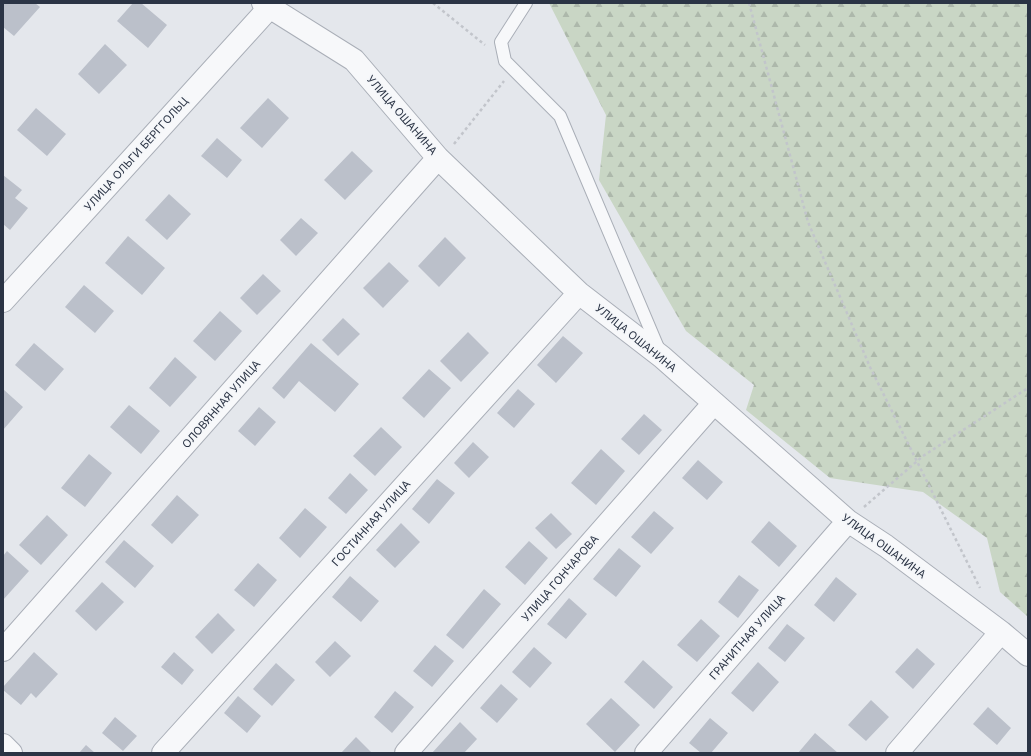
<svg xmlns="http://www.w3.org/2000/svg" width="1031" height="756" font-family="Inter,sans-serif">
  <defs>
    <pattern id="forest-firs" width="22" height="20" patternUnits="userSpaceOnUse"><rect width="22" height="20" fill="#c9d6c5"/><path d="M5 1l3.5 6h-7zM16 11l3.5 6h-7z" fill="#adb8ab"/></pattern>
  </defs>
  <rect width="100%" height="100%" fill="#e4e7ec"/>
  <!-- forest -->
  <path fill="url(#forest-firs)" d="M 549,3 L 1028,3 L 1028,617 L 1000,592 L 987,538 L 923,492 L 830,478 L 746,410 L 754,385 L 686,331 L 599,180 L 606,115 Z"/>
  <!-- building -->
  <path fill="#bbc0ca" d="M 3,3 L 35,3 L 40,7 L 14,36 L 3,27 Z
    M 133,3 L 141,3 L 167,25 L 148,48 L 117,21 Z
    M 105,44 L 127,65 L 99,94 L 78,74 Z
    M 268,98 L 289,118 L 262,148 L 240,128 Z
    M 36,108 L 66,134 L 47,156 L 17,130 Z
    M 217,138 L 242,160 L 227,178 L 201,156 Z
    M 352,151 L 373,171 L 345,200 L 324,180 Z
    M 3,175 L 22,190 L 15,198 L 28,208 L 10,230 L 3,224 Z
    M 169,194 L 191,214 L 167,240 L 145,220 Z
    M 301,218 L 318,233 L 296,256 L 280,240 Z
    M 128,236 L 165,268 L 142,295 L 105,263 Z
    M 445,237 L 466,258 L 439,287 L 418,266 Z
    M 389,262 L 409,281 L 383,308 L 363,288 Z
    M 263,274 L 281,291 L 257,315 L 240,298 Z
    M 84,285 L 114,311 L 95,333 L 65,307 Z
    M 220,311 L 242,331 L 215,361 L 193,341 Z
    M 343,318 L 360,334 L 338,356 L 322,340 Z
    M 468,332 L 489,353 L 461,382 L 440,361 Z
    M 563,336 L 583,353 L 556,383 L 537,365 Z
    M 34,343 L 64,369 L 45,391 L 15,365 Z
    M 311,343 L 359,384 L 335,412 L 299,381 L 284,399 L 272,388 Z
    M 175,357 L 197,377 L 170,407 L 149,388 Z
    M 429,369 L 451,388 L 424,418 L 402,398 Z
    M 3,389 L 23,407 L 3,430 Z
    M 518,389 L 535,404 L 514,428 L 497,413 Z
    M 129,405 L 160,431 L 141,454 L 110,427 Z
    M 259,407 L 276,422 L 255,446 L 238,431 Z
    M 644,414 L 662,430 L 639,455 L 621,439 Z
    M 381,427 L 402,447 L 375,476 L 353,456 Z
    M 473,442 L 489,457 L 469,478 L 454,463 Z
    M 601,449 L 625,471 L 596,505 L 571,483 Z
    M 89,454 L 112,473 L 85,507 L 61,488 Z
    M 698,460 L 723,482 L 707,500 L 682,478 Z
    M 350,473 L 368,490 L 346,514 L 328,498 Z
    M 437,479 L 455,493 L 429,524 L 412,509 Z
    M 177,495 L 199,515 L 172,544 L 151,525 Z
    M 305,508 L 327,527 L 300,558 L 279,538 Z
    M 654,511 L 674,528 L 651,554 L 631,537 Z
    M 551,513 L 572,534 L 556,549 L 535,528 Z
    M 47,515 L 68,535 L 41,565 L 19,545 Z
    M 769,521 L 797,546 L 779,567 L 751,542 Z
    M 401,523 L 420,542 L 395,568 L 376,550 Z
    M 124,540 L 154,566 L 135,588 L 105,562 Z
    M 529,541 L 548,558 L 525,585 L 505,567 Z
    M 619,548 L 641,566 L 616,597 L 593,579 Z
    M 7,551 L 29,571 L 3,600 L 3,556 Z
    M 258,563 L 277,580 L 254,607 L 234,590 Z
    M 739,575 L 759,590 L 738,618 L 718,602 Z
    M 350,576 L 379,601 L 361,622 L 332,597 Z
    M 836,577 L 857,594 L 834,622 L 814,605 Z
    M 102,582 L 124,602 L 96,631 L 75,611 Z
    M 484,589 L 501,604 L 463,649 L 446,635 Z
    M 569,598 L 587,614 L 566,639 L 547,624 Z
    M 218,613 L 235,630 L 212,654 L 195,637 Z
    M 701,619 L 720,636 L 697,662 L 677,645 Z
    M 787,624 L 805,638 L 785,662 L 768,648 Z
    M 335,641 L 351,656 L 330,677 L 315,662 Z
    M 435,645 L 454,661 L 432,687 L 413,671 Z
    M 534,647 L 552,663 L 530,688 L 512,672 Z
    M 917,648 L 935,664 L 913,689 L 895,672 Z
    M 34,652 L 58,674 L 36,698 L 31,693 L 21,705 L 3,690 L 3,687 Z
    M 174,652 L 194,670 L 182,685 L 161,667 Z
    M 643,660 L 673,687 L 654,709 L 624,682 Z
    M 758,662 L 779,682 L 753,712 L 731,693 Z
    M 276,663 L 295,680 L 272,706 L 253,689 Z
    M 501,684 L 518,699 L 497,723 L 480,708 Z
    M 395,691 L 414,707 L 392,733 L 374,717 Z
    M 238,696 L 261,716 L 247,733 L 224,713 Z
    M 611,698 L 640,725 L 615,752 L 586,724 Z
    M 871,700 L 889,717 L 866,741 L 848,725 Z
    M 988,707 L 1011,728 L 997,745 L 973,724 Z
    M 115,717 L 137,736 L 123,751 L 102,733 Z
    M 710,718 L 728,733 L 711,753 L 701,753 L 689,743 Z
    M 460,722 L 477,739 L 464,753 L 432,753 Z
    M 815,733 L 838,753 L 798,753 Z
    M 356,737 L 372,753 L 341,753 Z
    M 86,745 L 95,753 L 79,753 Z"/>
  <g fill="none" stroke-linecap="round" stroke-linejoin="round">
    <defs>
      <path id="lane" d="M 526,3 L 501,42 L 505,61 L 560,116 L 659,350"/>
      <path id="street" d="M 263,3 L 354,60 L 438,158 L 579,293 L 662,357 L 848,521 L 886,546 L 1001,632 L 1028,655
        M 3,301 L 269,8
        M 3,650 L 438,158
        M 3,745 L 11,753
        M 163,753 L 579,293
        M 406,753 L 714,403
        M 646,753 L 848,521
        M 897,753 L 1001,632"/>
    </defs>
    <!-- lane casing -->
    <use href="#lane" stroke="#a9aeb7" stroke-width="14"/>
    <!-- street casing -->
    <use href="#street" stroke="#a9aeb7" stroke-width="24"/>
    <!-- path -->
    <path stroke="#c2c5cb" stroke-width="2.5" stroke-dasharray="3 3" stroke-linecap="butt" d="M 433,3 L 485,45
      M 749,3 L 808,222 L 870,367 L 980,588
      M 454,144 L 504,81
      M 864,507 L 923,456 L 1028,388"/>
    <!-- lane -->
    <use href="#lane" stroke="#f7f8fa" stroke-width="12"/>
    <!-- street -->
    <use href="#street" stroke="#f7f8fa" stroke-width="22"/>
  </g>
  <g text-anchor="middle" dominant-baseline="central" stroke-width="3" stroke-linejoin="round" paint-order="stroke">
    <!-- street labels -->
    <g font-size="11" fill="#2b3445" stroke="#f4f6f9">
      <text transform="translate(402 115) rotate(49)">УЛИЦА ОШАНИНА</text>
      <text transform="translate(136 154) rotate(-48)">УЛИЦА ОЛЬГИ БЕРГГОЛЬЦ</text>
      <text transform="translate(636 338) rotate(39)">УЛИЦА ОШАНИНА</text>
      <text transform="translate(221 404) rotate(-49)">ОЛОВЯННАЯ УЛИЦА</text>
      <text transform="translate(371 523) rotate(-48)">ГОСТИННАЯ УЛИЦА</text>
      <text transform="translate(884 546) rotate(36)">УЛИЦА ОШАНИНА</text>
      <text transform="translate(560 578) rotate(-49)">УЛИЦА ГОНЧАРОВА</text>
      <text transform="translate(747 637) rotate(-49)">ГРАНИТНАЯ УЛИЦА</text>
    </g>
  </g>
  <!-- border -->
  <rect width="1031" height="756" fill="none" stroke="#2b3445" stroke-width="8"/>
</svg>
